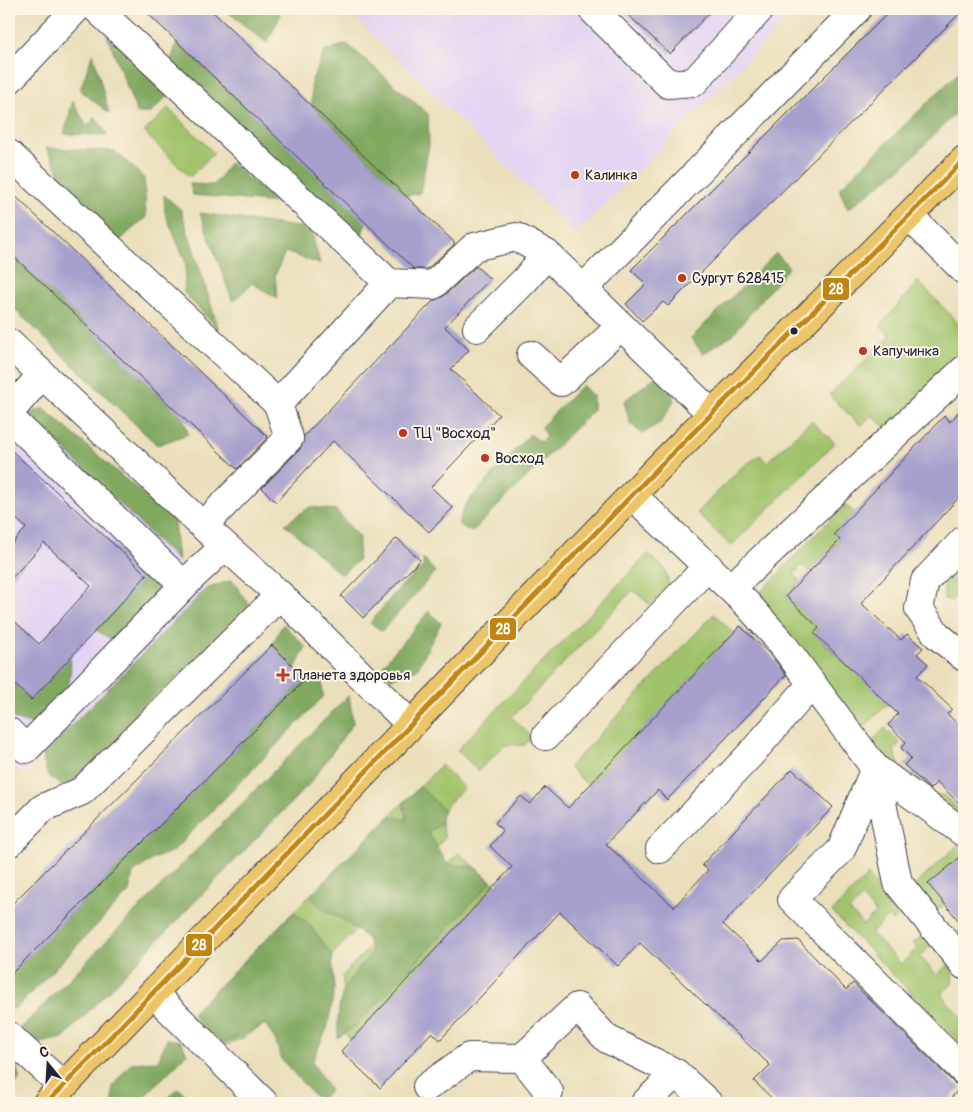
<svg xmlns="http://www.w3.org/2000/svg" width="973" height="1112" font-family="Pangolin,sans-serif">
  <rect width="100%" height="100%" fill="#fcf5e5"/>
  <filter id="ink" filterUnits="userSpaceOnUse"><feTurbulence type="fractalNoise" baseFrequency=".02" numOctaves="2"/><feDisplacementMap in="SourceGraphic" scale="10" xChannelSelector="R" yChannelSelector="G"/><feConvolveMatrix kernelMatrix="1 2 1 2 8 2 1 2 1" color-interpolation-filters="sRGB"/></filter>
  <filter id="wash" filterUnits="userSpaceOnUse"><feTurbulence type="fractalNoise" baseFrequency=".0096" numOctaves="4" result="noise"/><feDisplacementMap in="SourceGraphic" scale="20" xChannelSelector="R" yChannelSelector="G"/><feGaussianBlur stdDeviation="1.12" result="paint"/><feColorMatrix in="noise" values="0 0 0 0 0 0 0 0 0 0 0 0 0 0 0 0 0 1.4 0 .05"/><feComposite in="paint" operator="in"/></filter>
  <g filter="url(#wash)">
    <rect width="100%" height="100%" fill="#eadfba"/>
    <!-- built -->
    <path fill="#e2d4f3" d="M 346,9 L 797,9 L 576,234 Z
      M 9,395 L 206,589 L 22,775 L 9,762 Z"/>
    <!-- green -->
    <path fill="#a0c26b" stroke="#617253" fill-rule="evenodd" d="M 168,108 L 214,153 L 190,177 L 144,132 Z
      M 918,281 L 960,325 L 964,322 L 964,353 L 888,430 L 872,415 L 861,426 L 829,395 L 890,337 L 881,325 Z
      M 811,421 L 835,443 L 731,546 L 697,513 L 740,469 L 760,455 L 767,462 Z
      M 845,504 L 858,516 L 846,521 L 834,534 L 840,540 L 810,572 L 802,565 L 794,574 L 800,581 L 786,596 L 819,627 L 814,634 L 869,685 L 894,698 L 862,729 L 754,599 Z
      M 648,554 L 665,569 L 669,585 L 650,605 L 633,590 L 512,717 L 532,737 L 525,745 L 505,745 L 478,771 L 457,750 Z
      M 964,557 L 964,587 L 951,601 L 944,599 L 944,577 Z
      M 714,614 L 734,633 L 589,786 L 569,767 Z
      M 885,728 L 900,743 L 894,750 L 899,765 L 910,776 L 915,771 L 923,779 L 918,784 L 930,795 L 943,795 L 964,814 L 964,825 L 899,770 L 872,741 Z
      M 441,765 L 464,788 C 446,807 435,811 445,838 L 265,1024 L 243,1038 L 220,1047 L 193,1022 L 193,1012 Z
      M 961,842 L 964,845 L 964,857 L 963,856 L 945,904 L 936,911 L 914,886 Z
      M 459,853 L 496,885 L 351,1040 L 344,1033 L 343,975 Z
      M 868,875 L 902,913 L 893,921 L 888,917 L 871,933 L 901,964 L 917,948 L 913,943 L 922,936 L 931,945 L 920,957 L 937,975 L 949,964 L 953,970 L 952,984 L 941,994 L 964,1020 L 964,1047 L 832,912 ZM 862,898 L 876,913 L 863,925 L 849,910 Z"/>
    <!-- forest -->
    <path fill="#80a85f" stroke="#51654d" d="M 224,9 L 276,9 L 280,16 L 267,43 Z
      M 107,35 L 171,92 L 151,113 L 137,113 Z
      M 177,42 L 366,222 L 361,238 L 350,232 L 344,217 L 331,215 L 169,67 Z
      M 347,44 L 428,114 L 429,145 L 420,193 L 405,196 L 312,106 L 311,82 L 325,51 Z
      M 93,53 L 109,113 L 80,90 Z
      M 964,67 L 964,104 L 904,166 L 848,209 L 839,189 Z
      M 73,101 L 87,127 L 95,117 L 108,135 L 64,134 Z
      M 46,148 L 115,151 L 144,178 L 146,217 L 119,241 L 57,184 L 59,171 Z
      M 230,163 L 278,203 L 193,195 L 190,184 L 214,185 Z
      M 164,195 L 181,210 L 219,330 L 184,293 L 186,263 L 165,213 Z
      M 200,213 L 311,229 L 320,264 L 285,252 L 275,275 L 277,298 L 252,283 L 233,302 Z
      M 9,252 L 184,419 L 188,434 L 157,445 L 9,304 Z
      M 776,253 L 789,267 L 733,334 L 703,354 L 691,338 Z
      M 656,376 L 671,382 L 674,401 L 661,422 L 642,434 L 630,423 L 624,401 Z
      M 582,385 L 593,396 L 593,410 L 472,532 L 458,524 L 465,505 L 530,434 L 541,442 L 546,436 L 541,427 Z
      M 43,408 L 174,521 L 178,561 L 28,414 Z
      M 310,507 L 336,510 L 359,538 L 358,560 L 341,575 L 285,524 Z
      M 131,544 L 163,578 C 156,607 135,624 111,639 L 96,630 L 122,552 Z
      M 423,558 L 435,572 L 382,631 L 370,623 L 398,589 L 423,566 Z
      M 232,580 L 251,607 L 71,792 L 48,776 L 42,756 L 206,589 Z
      M 429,611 L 441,623 L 417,669 L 390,679 L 383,665 Z
      M 283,624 L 306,647 L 295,668 L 272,645 Z
      M 70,657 C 74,694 58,702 33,725 L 14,719 L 9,713 L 9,679 L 31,699 Z
      M 306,679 L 322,681 L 323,697 L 173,851 L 153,859 L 133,873 L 129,892 L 17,1007 L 9,1010 L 9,976 Z
      M 349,695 L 353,723 L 310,783 L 63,1038 L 40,1043 L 21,1028 Z
      M 420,787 L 443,809 L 440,824 L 428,832 L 447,864 L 475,867 L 491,882 L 360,1022 L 338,1038 C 337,991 344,987 372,952 L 367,938 L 342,919 L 324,910 L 310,896 L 391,816 L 407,820 L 403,803 Z
      M 294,912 L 308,923 L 332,955 L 334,990 L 328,1026 L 312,1062 L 330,1091 L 318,1100 L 281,1059 L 276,1041 L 265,1024 L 224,1043 L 206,1030 L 193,1012 Z
      M 167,1039 L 181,1041 L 187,1054 L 138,1103 L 113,1103 L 113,1086 L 131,1063 L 158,1061 Z
      M 11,1049 L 20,1079 L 9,1092 L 9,1051 Z
      M 178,1088 L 195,1103 L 163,1103 Z"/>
    <g id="blocks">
      <!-- building -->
      <path fill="#a7a0cd" d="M 143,9 L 210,9 L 454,242 L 454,245 L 427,269 L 414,269 Z
        M 622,9 L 713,9 L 670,54 Z
        M 892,9 L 964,9 L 668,306 L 663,302 L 642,321 L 626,304 L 646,284 L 631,270 Z
        M 9,190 L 268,437 L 237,469 L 9,252 Z
        M 476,266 L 490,279 L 445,327 L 469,350 L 451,369 L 499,415 L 431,487 L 453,508 L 429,532 L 333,441 L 276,502 L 262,488 L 300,449 L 304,436 L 433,301 L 444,296 Z
        M 964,406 L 964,492 L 861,603 L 901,640 L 907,634 L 923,648 L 917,654 L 928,664 L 917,676 L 952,709 L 947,714 L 964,730 L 964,808 L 937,782 L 930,789 L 904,765 L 911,758 L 901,748 L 906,742 L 888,725 L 898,714 L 814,633 L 819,628 L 786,596 L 840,540 L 834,534 L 944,416 L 950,422 Z
        M 9,448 L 147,575 L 31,700 L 9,679 L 9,616 L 39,644 L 91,586 L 44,543 L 9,581 L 9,547 L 26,528 L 9,512 Z
        M 397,538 L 420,560 L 363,618 L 341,596 Z
        M 740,626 L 771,655 L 786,675 L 667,800 L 658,790 L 606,844 L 674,907 L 708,870 L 702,865 L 792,769 L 833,807 L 723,924 L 762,961 L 783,941 L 798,940 L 846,990 L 853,983 L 953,1082 L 961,1087 L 946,1103 L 777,1103 L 754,1081 L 770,1065 L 640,943 L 618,966 L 560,912 L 440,1040 L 432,1032 L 380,1088 L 341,1051 L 512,867 L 490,846 L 503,831 L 495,823 L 521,796 L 530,804 L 545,787 L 568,808 Z
        M 272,645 L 306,679 L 9,976 L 9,907 Z
        M 964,854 L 964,927 L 928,884 Z"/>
    </g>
  </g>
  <g filter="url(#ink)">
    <use href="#blocks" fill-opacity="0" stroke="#403e4e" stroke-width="1"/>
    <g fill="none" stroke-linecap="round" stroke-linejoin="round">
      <defs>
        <path id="minor" d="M 97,9 L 389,283
          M 592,9 L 668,84 L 694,82 L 760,9
          M 9,80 L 76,9
          M 9,154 L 278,404 L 389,283 L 433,285 L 474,247 L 516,237 L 547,254 L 711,413
          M 909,216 L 964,270
          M 583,289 L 857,9
          M 477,328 L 525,280 L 547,254
          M 9,343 L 203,526 L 280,595 L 411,725
          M 531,355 L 561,382 L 621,326
          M 9,413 L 42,374
          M 9,417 L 184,585
          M 632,495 L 747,604 L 780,641 L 875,768 L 898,883 L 964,965
          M 203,526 L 289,438 L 278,404
          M 964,540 L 925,581 L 919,609 L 937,635 L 964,657
          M 731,588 L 964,370
          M 9,732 L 26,749 L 193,576 L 225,546
          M 546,736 L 708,566
          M 964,833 L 875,768 L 841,850 L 792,899 L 964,1071
          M 9,843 L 43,808 L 82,791 L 280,595
          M 660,849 L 750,755 L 811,685
          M 153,993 L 264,1103
          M 9,1036 L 63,1086
          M 522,1058 L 549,1092 L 544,1103
          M 427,1087 L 469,1057 L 522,1058 L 577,1007 L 607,1039 L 676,1073 L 708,1103
          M 645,1103 L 676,1073"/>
        <path id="major" d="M 47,1103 L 658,468 L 964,160"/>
      </defs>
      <!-- minor casing -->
      <use href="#minor" stroke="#403e4e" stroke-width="30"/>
      <!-- major casing -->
      <use href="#major" stroke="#403e4e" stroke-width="30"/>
      <!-- minor -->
      <use href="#minor" stroke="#fff" stroke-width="28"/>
      <!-- major -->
      <use href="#major" stroke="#edc569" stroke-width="28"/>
      <defs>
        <path id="bus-1" d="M 47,1103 L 658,468 L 964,160"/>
      </defs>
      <!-- bus-1 casing -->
      <use href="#bus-1" stroke="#fcf5e5" stroke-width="9"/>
      <!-- bus-1 -->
      <use href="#bus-1" stroke="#c2850f" stroke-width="5"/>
    </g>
  </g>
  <!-- markers -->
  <g fill="#c8321e" stroke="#fcf5e5" stroke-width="2">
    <circle cx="575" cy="175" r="5"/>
    <circle cx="682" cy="278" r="5"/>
    <circle cx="863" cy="351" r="5"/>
    <circle cx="403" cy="433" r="5"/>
    <circle cx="485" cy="458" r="5"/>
    <path d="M280.5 667.5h5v5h5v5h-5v5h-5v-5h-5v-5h5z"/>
  </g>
  <circle fill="#22223b" stroke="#fcf5e5" stroke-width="2" cx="794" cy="331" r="4.5"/>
  <g text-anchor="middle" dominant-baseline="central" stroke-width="4" stroke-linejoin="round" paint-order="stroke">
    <!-- poi labels -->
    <g font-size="15" fill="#22223b" stroke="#fcf5e5" text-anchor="start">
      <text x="585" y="175">Калинка</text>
      <text x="692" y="278">Сургут 628415</text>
      <text x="873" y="351">Капучинка</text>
      <text x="413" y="433">ТЦ "Восход"</text>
      <text x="495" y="458">Восход</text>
      <text x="293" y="675">Планета здоровья</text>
    </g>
  </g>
  <g stroke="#fcf5e5" stroke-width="2">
    <rect x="822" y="277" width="28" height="24" rx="5" fill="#c2850f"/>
    <rect x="489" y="617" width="28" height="24" rx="5" fill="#c2850f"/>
    <rect x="185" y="933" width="28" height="24" rx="5" fill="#c2850f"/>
  </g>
  <g font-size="14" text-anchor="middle" font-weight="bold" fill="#fff">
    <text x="836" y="294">28</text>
    <text x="503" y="634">28</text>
    <text x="199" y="950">28</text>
  </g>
  <!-- margin -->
  <rect width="973" height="1112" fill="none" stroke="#fcf5e5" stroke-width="30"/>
  <!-- north arrow -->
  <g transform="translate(48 1064) rotate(342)" stroke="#fcf5e5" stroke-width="4" paint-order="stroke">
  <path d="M0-4L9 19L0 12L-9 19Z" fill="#22223b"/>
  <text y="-8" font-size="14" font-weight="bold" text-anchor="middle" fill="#22223b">С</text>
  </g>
</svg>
